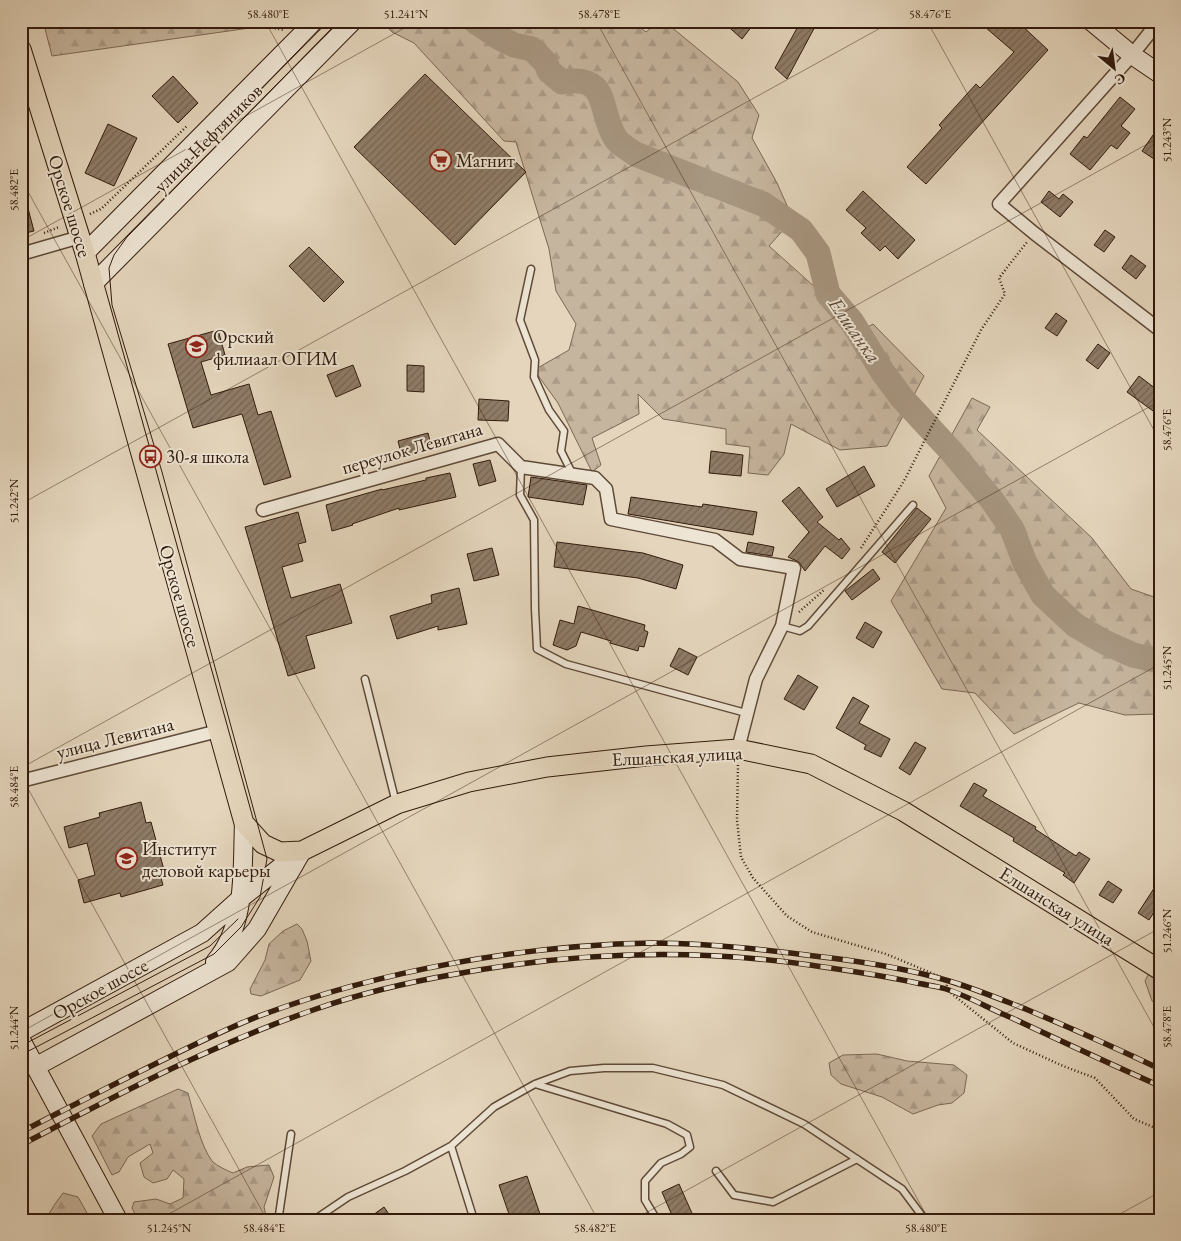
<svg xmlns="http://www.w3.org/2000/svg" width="1181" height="1241" font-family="'EB Garamond',serif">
  <defs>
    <pattern id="forest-firs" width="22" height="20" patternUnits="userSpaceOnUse" patternTransform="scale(1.25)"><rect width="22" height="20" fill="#c6b59e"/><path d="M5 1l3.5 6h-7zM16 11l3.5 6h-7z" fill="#ab9b87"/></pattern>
    <pattern id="building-hatch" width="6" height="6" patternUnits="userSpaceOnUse" patternTransform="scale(1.25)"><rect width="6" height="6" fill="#8f7c68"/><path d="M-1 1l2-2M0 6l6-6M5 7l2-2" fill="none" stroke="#756554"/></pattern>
  </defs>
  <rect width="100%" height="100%" fill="#e4d5bc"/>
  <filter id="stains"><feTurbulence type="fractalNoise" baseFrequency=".004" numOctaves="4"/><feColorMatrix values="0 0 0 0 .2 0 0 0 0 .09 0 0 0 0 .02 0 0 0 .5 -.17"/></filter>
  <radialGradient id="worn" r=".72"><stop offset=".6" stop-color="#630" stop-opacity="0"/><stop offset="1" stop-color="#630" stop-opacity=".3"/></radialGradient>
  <!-- forest -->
  <path fill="url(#forest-firs)" stroke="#7c6855" d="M 43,21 L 275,21 L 271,25 L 52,56 Z
    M 382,21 L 631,21 L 646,32 L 660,21 L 664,21 L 738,82 L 759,115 L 752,138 L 777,183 L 793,219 L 769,246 L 863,330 L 873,324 L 924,376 L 887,446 L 840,450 L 791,424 L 784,454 L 768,475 L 748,473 L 750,447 L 726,444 L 726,429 L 663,419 L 638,394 L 639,414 L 592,438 L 601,465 L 592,472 L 558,403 L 534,370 L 569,350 L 576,324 L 556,291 L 549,249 L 516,142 L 504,141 L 414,43 L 392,32 Z
    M 972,398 L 990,407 L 977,430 L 1092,538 L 1131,589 L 1160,599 L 1160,716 L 1157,714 L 1125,715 L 1079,703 L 1014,734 L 975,693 L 942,689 L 891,601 L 946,508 L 929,476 Z
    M 297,924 L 302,929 L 307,941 L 311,961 L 300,980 L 261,996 L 251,994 L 250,989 L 265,960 L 269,944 L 283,931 Z
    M 1150,971 L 1160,977 L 1160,1006 L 1152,1001 L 1145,981 Z
    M 877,1054 L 907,1061 L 954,1065 L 967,1075 L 964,1093 L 952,1103 L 938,1105 L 913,1114 L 882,1097 L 841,1084 L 831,1075 L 829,1063 L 843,1055 Z
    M 178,1089 L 188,1093 C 194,1114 200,1145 212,1161 C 217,1166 226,1170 233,1173 L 247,1167 L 269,1165 L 274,1177 L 264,1207 L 267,1220 L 138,1220 L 132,1208 L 134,1202 L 156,1199 L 170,1204 L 183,1198 L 184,1179 L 173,1170 L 167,1179 L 153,1183 L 144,1177 L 140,1163 L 153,1153 L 150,1144 L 128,1157 L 119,1172 L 112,1175 L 92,1136 L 101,1124 Z
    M 63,1193 L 78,1197 L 91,1220 L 45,1220 L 55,1204 Z"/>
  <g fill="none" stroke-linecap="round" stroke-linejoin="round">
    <!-- river -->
    <path stroke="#a79680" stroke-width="25" d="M 475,21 L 498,37 L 514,45 L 532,49 L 546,63 L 549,71 L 562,82 C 612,74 597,111 616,139 C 620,145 629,149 635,154 L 763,204 L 801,230 L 818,253 L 828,294 L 852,322 L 882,371 L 902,398 L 951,451 L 992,500 L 1012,529 L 1025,563 L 1043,595 L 1075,625 L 1104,642 L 1133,655 L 1160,661"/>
  </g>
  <!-- building -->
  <path fill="url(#building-hatch)" stroke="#321b0c" d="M 722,21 L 756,21 L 742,39 Z
    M 801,21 L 818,21 L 787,79 L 775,68 Z
    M 978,21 L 1017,21 L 1048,50 L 926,184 L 907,167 L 942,128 L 939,125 L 976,84 L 980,88 L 1014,52 Z
    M 425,74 L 526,172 L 455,245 L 354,147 Z
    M 173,76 L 198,103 L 178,123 L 152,96 Z
    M 1120,97 L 1135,109 L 1121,126 L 1130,133 L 1117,149 L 1111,145 L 1090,170 L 1070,154 L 1084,136 L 1087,138 Z
    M 108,124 L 137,138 L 114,186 L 85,173 Z
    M 1160,125 L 1160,163 L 1142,151 Z
    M 863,191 L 915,240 L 898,259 L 885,246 L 880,251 L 861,233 L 866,228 L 846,210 Z
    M 1049,191 L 1059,199 L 1063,194 L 1073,202 L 1060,217 L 1041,202 Z
    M 25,197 L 34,231 L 21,234 L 21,198 Z
    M 1105,230 L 1115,237 L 1104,252 L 1094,245 Z
    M 309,247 L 344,282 L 324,302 L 289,266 Z
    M 1131,255 L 1146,266 L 1136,279 L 1122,268 Z
    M 1056,313 L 1067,321 L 1057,336 L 1045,328 Z
    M 218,330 L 225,355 L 201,362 L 211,395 L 249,384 L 258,415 L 271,411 L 291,477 L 264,485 L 242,414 L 193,428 L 168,344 Z
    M 1098,344 L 1110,353 L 1098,369 L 1086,360 Z
    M 353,365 L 361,386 L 336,397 L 327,375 Z
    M 407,365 L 424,366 L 424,392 L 407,391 Z
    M 1139,376 L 1160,392 L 1160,416 L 1127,392 Z
    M 479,399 L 509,401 L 508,421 L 478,420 Z
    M 428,433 L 432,449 L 402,457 L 398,441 Z
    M 711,451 L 743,455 L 741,476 L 709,473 Z
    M 490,460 L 496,481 L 479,486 L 473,464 Z
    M 864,466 L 875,486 L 837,507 L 826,489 Z
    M 450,473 L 456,497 L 399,510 L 399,508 L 352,524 L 353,525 L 332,531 L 326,505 L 382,489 L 382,490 L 426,480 L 426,478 Z
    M 531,477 L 587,485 L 583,505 L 528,497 Z
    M 799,487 L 823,517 L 817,522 L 839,540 L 841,538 L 850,549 L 842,559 L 825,546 L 805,571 L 799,562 L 788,557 L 809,532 L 782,501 Z
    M 631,497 L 702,507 L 703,504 L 757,512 L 753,535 L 628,514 Z
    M 917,508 L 931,519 L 895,563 L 882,552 Z
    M 298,512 L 306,542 L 298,544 L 303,561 L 282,567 L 291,598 L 340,584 L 352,623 L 306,636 L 315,668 L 288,676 L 245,527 Z
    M 557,542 L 643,553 L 683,565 L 676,589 L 638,578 L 554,567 Z
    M 748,542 L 774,547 L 772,556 L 746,552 Z
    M 492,548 L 499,575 L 474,581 L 467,554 Z
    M 873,569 L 880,579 L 852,600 L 845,591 Z
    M 459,588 L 467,624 L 438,630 L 438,626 L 397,639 L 390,616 L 432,603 L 431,595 Z
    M 578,606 L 645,625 L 644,630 L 648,632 L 644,647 L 639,646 L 638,651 L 610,643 L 611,641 L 581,632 L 576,646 L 567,650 L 553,645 L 560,620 L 574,624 Z
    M 865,622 L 882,632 L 873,648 L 856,638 Z
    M 679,648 L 697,657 L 688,675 L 670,666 Z
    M 798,675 L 818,687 L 804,710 L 784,699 Z
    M 853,697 L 869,706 L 859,723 L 890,739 L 881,757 L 864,749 L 866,745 L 836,728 Z
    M 915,742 L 926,748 L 910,775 L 899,768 Z
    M 974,783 L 987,790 L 983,796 L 1036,827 L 1035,829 L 1076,856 L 1079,852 L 1090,859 L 1074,883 L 1063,875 L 1065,873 L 1013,841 L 1014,838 L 960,806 Z
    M 141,802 L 146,823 L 151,822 L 164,870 L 159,871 L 163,885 L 121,897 L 120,893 L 84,903 L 78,880 L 95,875 L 87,843 L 69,848 L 64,827 L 100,817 L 99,813 Z
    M 1160,879 L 1160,903 L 1149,920 L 1138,913 Z
    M 1108,881 L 1122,890 L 1113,903 L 1099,895 Z
    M 527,1176 L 542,1220 L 511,1220 L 499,1185 Z
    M 679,1184 L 695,1220 L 674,1220 L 662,1192 Z
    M 384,1207 L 393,1220 L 366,1220 Z"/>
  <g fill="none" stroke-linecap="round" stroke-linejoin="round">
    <defs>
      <path id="service" d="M 531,269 L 520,320 L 535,360 L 534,377 L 549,410 L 564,431 L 561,451 L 573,475
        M 521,467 L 520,495 L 534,520 L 535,609 L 537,649 L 566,664 L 746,713
        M 782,626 L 800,631 L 808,626 L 913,505
        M 365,679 L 396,803
        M 535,1084 L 667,1124 L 687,1135 L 690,1147 L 681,1154 L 661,1163 L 645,1181 L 645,1200 L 657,1220
        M 451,1146 L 474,1220
        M 716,1171 L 734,1195 L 773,1202 L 857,1159
        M 282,1220 L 279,1215 L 291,1134
        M 314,1220 L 348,1197 L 405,1171 L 451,1146 L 494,1107 L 535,1084 L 570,1071 L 604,1068 L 653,1068 L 723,1085 L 804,1124 L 902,1189 L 925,1220"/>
      <path id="minor" d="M 1159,21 L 1132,55 L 999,204 L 1034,233 L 1160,330
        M 21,254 L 80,237
        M 263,510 L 498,444 L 521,467 L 595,478 L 606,489 L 611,519 L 715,540 L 740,559 L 794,568 L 782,626 L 756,679 L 738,749
        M 21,781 L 218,731"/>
      <path id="secondary" d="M 1091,21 L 1132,55 L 1160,74
        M 85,253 L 315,21
        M 93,284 L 353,21
        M 215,962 C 247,925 242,870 244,823
        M 21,1032 L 202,933 L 241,898 L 296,855
        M 21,1040 L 118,1220
        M 35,1067 L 228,962 L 257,929 L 302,851"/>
      <path id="primary" d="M 21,49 L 85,253 L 244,823 L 263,844 L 280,852 L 302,851 L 397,804 L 469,782 L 547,767 L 646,756 L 738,749 L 811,764 L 903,811 L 1160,970"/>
    </defs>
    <!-- service casing -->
    <use href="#service" stroke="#5e4a38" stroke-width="9"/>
    <!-- minor casing -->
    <use href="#minor" stroke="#5e4a38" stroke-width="15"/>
    <!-- secondary casing -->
    <use href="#secondary" stroke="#321b0c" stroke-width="20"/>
    <!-- primary casing -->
    <use href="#primary" stroke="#321b0c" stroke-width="21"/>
    <!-- path -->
    <path stroke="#321b0c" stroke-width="2.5" stroke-dasharray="1 2.5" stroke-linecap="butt" d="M 237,21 L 284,30
      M 90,214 L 101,209 L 187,126
      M 44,233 L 59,227
      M 861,548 L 904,481 L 981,330 L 1005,294 L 999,278 L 1027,242
      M 799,612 L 825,589
      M 738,765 L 737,820 L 741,857 L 753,878 L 787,916 L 812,932 L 886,954 L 948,980 L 946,989 L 1013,1043 L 1063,1066 L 1095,1078 L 1134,1119 L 1160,1130"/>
    <!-- service -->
    <use href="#service" stroke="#ede4d3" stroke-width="6"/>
    <!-- minor -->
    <use href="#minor" stroke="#ede4d3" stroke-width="12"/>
    <!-- secondary -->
    <use href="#secondary" stroke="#ede4d3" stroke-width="18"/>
    <!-- primary -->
    <use href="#primary" stroke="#e4d5bc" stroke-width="19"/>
    <!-- tram -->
    <path stroke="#321b0c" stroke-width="1" d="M 216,136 L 327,21
      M 21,1046 L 210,946 L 238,919
      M 21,1055 L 214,954 L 241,927 L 260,897 L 267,859 L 162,472 L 112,305 L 109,268 L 114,255 L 127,237 L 339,21"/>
    <defs>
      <path id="rail" d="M 21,1132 C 66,1109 110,1086 155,1064 C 189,1047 223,1030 259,1016 C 379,971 523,945 652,943 C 706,943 761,949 814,956 C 859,961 906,968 949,981 C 976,989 1002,1000 1028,1010 C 1073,1029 1116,1048 1160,1069
        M 21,1145 C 117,1095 213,1044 316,1009 C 362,993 409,982 456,974 C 574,952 691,948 810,965 C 845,970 881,975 917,983 C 926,985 937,986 946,989 C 968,996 990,1009 1012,1018 C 1061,1041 1110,1064 1160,1086"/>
    </defs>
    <!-- rail casing -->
    <use href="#rail" stroke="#321b0c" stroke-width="5.5"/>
    <!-- rail -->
    <use href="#rail" stroke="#ede4d3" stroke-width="4" stroke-dasharray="11" stroke-linecap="butt"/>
  </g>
  <!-- ticks -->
  <path fill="none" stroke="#321b0c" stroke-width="1" stroke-opacity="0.45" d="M 265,21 L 929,1220M 596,21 L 1160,1038M 927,21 L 1160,441M 21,179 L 598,1220M 21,241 L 417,21M 21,504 L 893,21M 21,768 L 1160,137M 21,776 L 267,1220M 21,1032 L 1160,401M 158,1220 L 1160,664M 633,1220 L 1160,928M 1109,1220 L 1160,1192"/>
  <!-- icons -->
  <defs>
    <symbol id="supermarket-ring" viewBox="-11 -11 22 22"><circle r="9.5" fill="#ede4d3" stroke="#8f2418" stroke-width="1.5"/><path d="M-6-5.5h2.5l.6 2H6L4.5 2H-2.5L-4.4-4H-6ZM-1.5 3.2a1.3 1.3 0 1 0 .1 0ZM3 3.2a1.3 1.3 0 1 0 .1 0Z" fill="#8f2418"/></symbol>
    <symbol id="university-ring" viewBox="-11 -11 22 22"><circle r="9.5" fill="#ede4d3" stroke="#8f2418" stroke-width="1.5"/><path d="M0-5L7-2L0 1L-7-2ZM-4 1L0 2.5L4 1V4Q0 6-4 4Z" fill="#8f2418"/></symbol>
    <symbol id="bus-ring" viewBox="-11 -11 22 22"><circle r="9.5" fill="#ede4d3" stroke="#8f2418" stroke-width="1.5"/><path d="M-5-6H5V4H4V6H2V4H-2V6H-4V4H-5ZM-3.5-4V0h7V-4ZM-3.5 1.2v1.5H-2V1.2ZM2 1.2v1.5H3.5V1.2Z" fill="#8f2418"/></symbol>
  </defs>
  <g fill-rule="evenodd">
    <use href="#supermarket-ring" x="428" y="148" width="25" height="25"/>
    <use href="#university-ring" x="184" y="334" width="25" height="25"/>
    <use href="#bus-ring" x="138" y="444" width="25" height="25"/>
    <use href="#university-ring" x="114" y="846" width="25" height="25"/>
  </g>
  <g text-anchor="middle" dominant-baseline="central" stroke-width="4" stroke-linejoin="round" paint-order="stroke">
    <!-- street labels -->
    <g font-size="19" fill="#321b0c" stroke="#ede4d3">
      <text transform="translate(208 138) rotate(-45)">улица Нефтяников</text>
      <text transform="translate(70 206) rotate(73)">Орское шоссе</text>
      <text transform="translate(412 448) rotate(-16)">переулок Левитана</text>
      <text transform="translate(180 596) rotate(74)">Орское шоссе</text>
      <text transform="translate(115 738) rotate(-14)">улица Левитана</text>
      <text transform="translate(677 756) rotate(-3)">Елшанская улица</text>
      <text transform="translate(1057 906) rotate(32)">Елшанская улица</text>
      <text transform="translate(100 989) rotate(-29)">Орское шоссе</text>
    </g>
    <!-- poi labels -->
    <g font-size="19" fill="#321b0c" stroke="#ede4d3" text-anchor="start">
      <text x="456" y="160">Магнит</text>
      <text x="213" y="336">Орский<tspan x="213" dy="22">филиаал ОГИМ</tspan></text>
      <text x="166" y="456">30-я школа</text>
      <text x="142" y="848">Институт<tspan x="142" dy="22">деловой карьеры</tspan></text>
    </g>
    <!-- water labels -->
    <g font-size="20" font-style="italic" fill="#5b4635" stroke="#ede4d3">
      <text transform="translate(855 330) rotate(55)">Елшанка</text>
    </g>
  </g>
  <!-- margin -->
  <rect width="1181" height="1241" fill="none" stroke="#e4d5bc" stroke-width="55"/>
  <!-- north arrow -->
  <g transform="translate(1114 68) rotate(151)" stroke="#ede4d3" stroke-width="4" paint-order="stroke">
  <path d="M0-4L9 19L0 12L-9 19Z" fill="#321b0c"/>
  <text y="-8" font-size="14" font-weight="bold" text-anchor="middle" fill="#321b0c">С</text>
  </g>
  <rect x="28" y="28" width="1126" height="1186" fill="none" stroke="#321b0c" stroke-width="2"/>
  <g font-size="12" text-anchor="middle" fill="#321b0c">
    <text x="268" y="18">58.480°E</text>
    <text x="406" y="18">51.241°N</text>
    <text x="599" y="18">58.478°E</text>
    <text x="930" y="18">58.476°E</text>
    <text transform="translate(1167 140) rotate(-90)" y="4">51.243°N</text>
    <text transform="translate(14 190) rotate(-90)" y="4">58.482°E</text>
    <text transform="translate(1167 430) rotate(-90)" y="4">58.476°E</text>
    <text transform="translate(14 501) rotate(-90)" y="4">51.242°N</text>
    <text transform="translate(1167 668) rotate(-90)" y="4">51.245°N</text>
    <text transform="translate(14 787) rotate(-90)" y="4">58.484°E</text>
    <text transform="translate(1167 931) rotate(-90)" y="4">51.246°N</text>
    <text transform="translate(1167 1027) rotate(-90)" y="4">58.478°E</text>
    <text transform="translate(14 1028) rotate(-90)" y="4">51.244°N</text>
    <text x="169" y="1232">51.245°N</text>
    <text x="264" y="1232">58.484°E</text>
    <text x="595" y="1232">58.482°E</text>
    <text x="926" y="1232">58.480°E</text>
  </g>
  <rect width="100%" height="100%" filter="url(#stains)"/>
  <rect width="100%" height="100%" fill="url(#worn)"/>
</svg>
